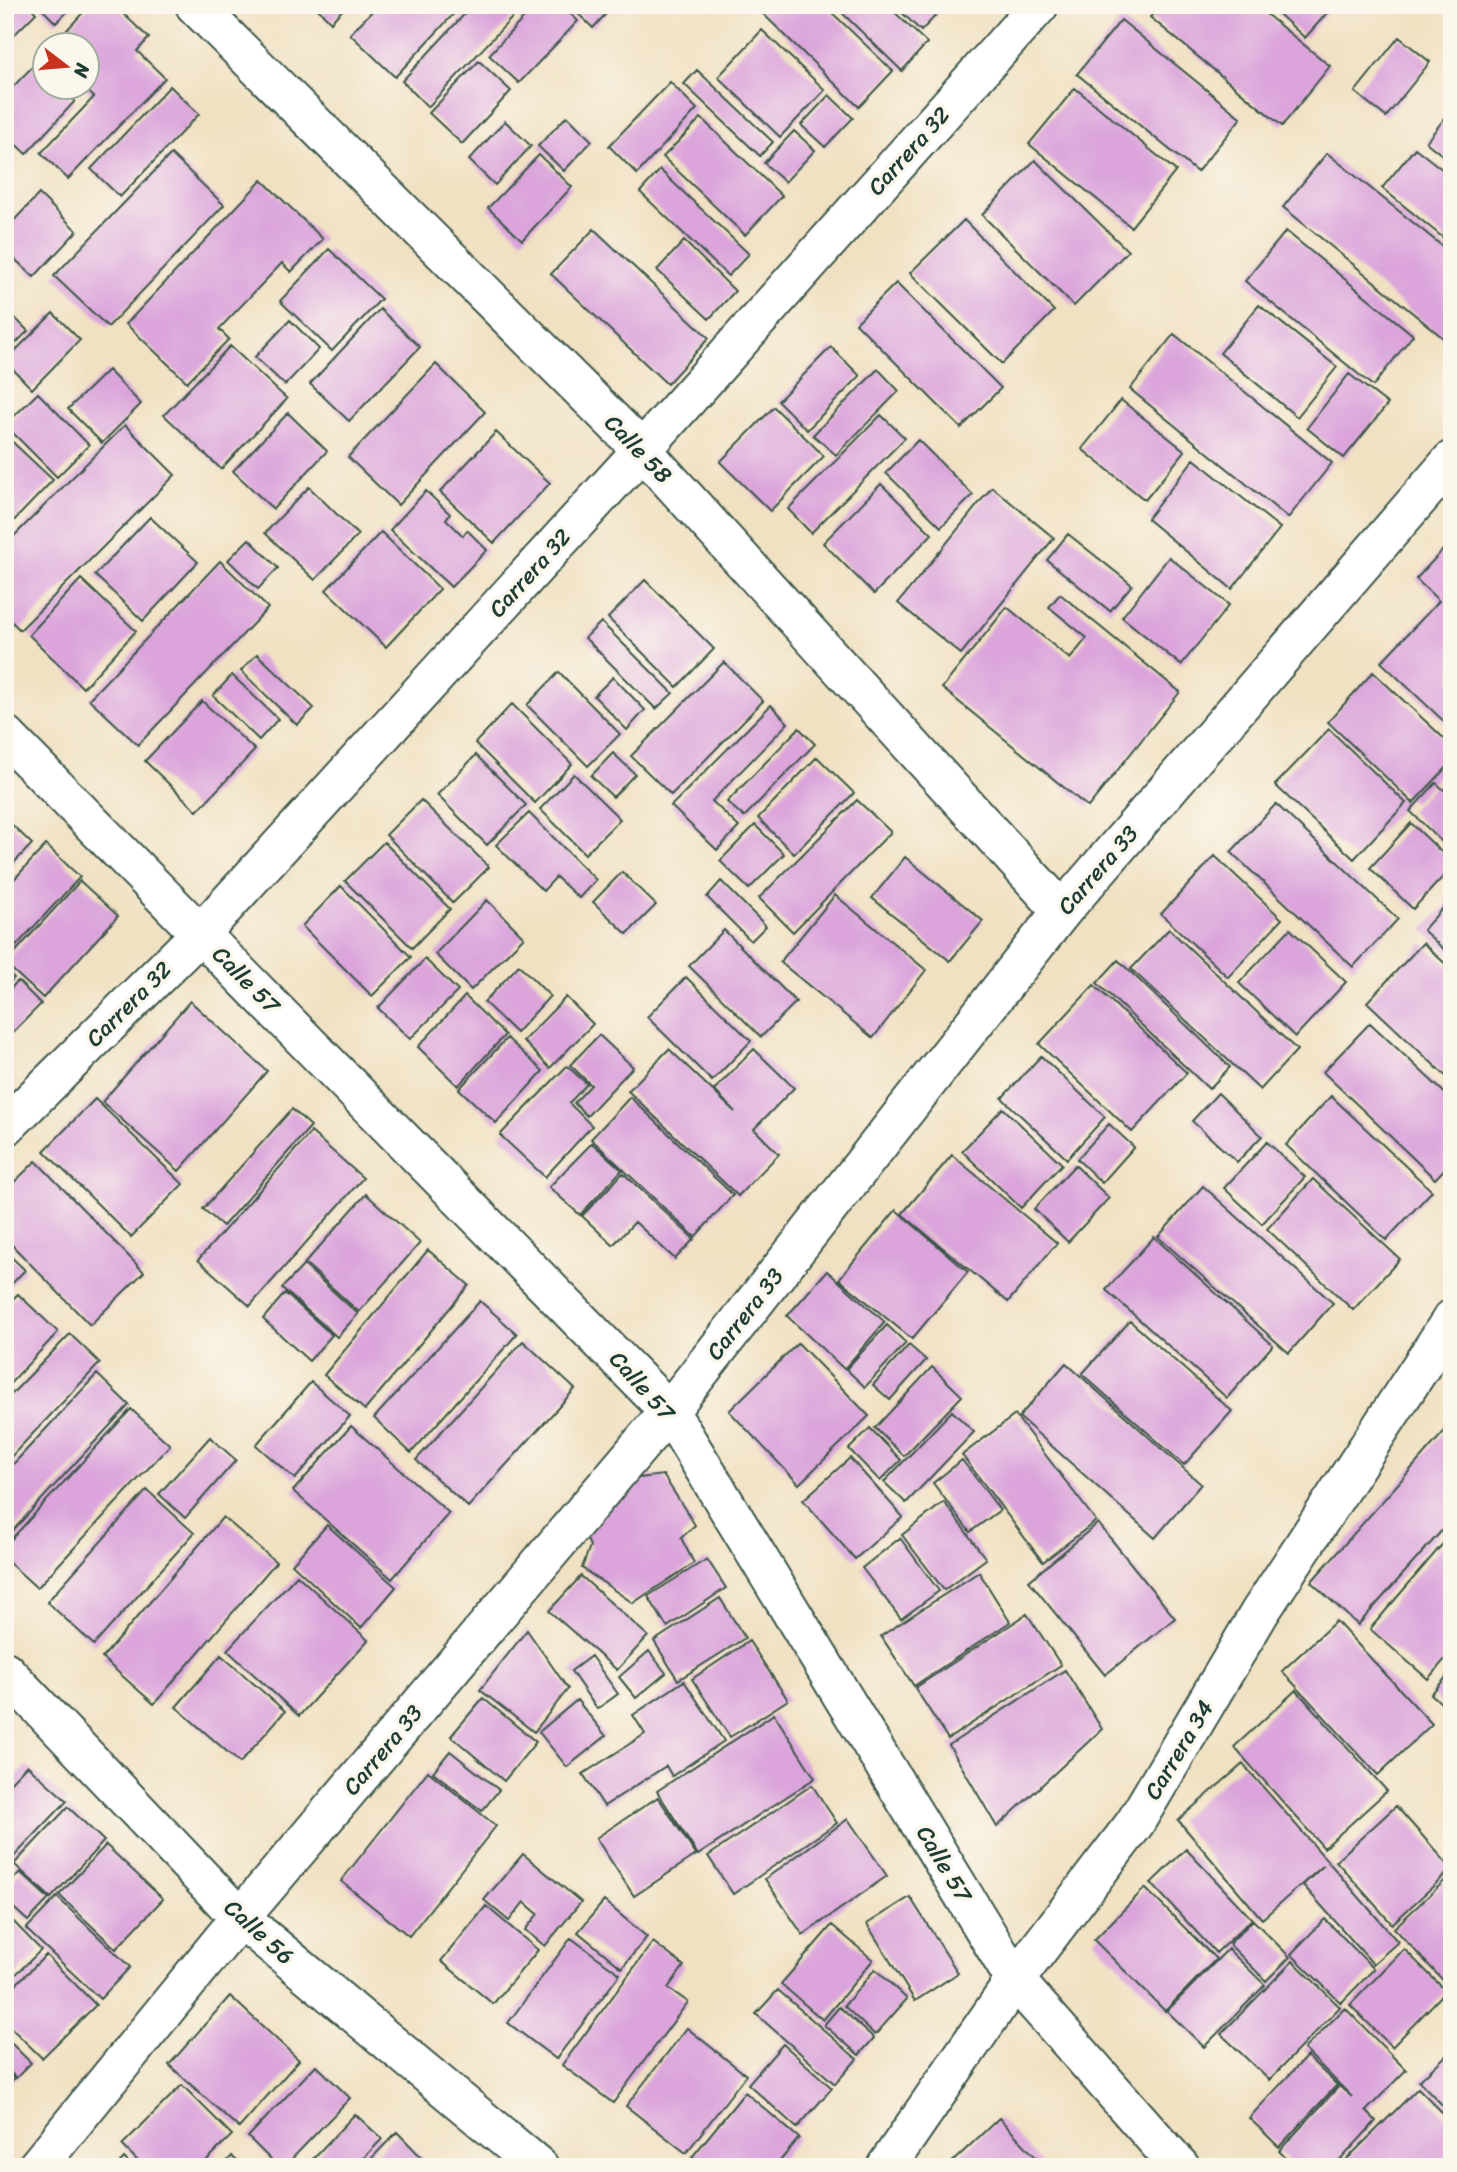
<svg xmlns="http://www.w3.org/2000/svg" width="1457" height="2172" font-family="Sriracha,sans-serif">
  <rect width="100%" height="100%" fill="#fbf7ec"/>
  <filter id="ink" filterUnits="userSpaceOnUse"><feTurbulence type="fractalNoise" baseFrequency=".0143" numOctaves="2"/><feDisplacementMap in="SourceGraphic" scale="14" xChannelSelector="R" yChannelSelector="G"/><feConvolveMatrix kernelMatrix="1 2 1 2 8 2 1 2 1" color-interpolation-filters="sRGB"/></filter>
  <filter id="wash" filterUnits="userSpaceOnUse"><feTurbulence type="fractalNoise" baseFrequency=".00686" numOctaves="4" result="noise"/><feDisplacementMap in="SourceGraphic" scale="28" xChannelSelector="R" yChannelSelector="G"/><feGaussianBlur stdDeviation="1.57" result="paint"/><feColorMatrix in="noise" values="0 0 0 0 0 0 0 0 0 0 0 0 0 0 0 0 0 1.4 0 .05"/><feComposite in="paint" operator="in"/></filter>
  <g filter="url(#wash)">
    <rect width="100%" height="100%" fill="#f0e1c2"/>
    <g id="blocks">
      <!-- building -->
      <path fill="#dba5db" d="M 5,5 L 29,5 L 36,13 L 5,44 Z
        M 38,5 L 74,5 L 56,23 Z
        M 90,5 L 114,5 L 149,38 L 137,51 L 165,78 L 68,179 L 41,153 L 94,97 L 84,88 L 88,88 L 88,46 L 52,46 Z
        M 314,5 L 347,5 L 331,22 Z
        M 378,5 L 462,5 L 395,77 L 350,34 Z
        M 473,5 L 524,5 L 428,107 L 402,81 Z
        M 536,5 L 561,5 L 578,21 L 519,83 L 489,55 Z
        M 569,5 L 614,5 L 593,28 Z
        M 754,5 L 824,5 L 893,71 L 859,107 Z
        M 834,5 L 887,5 L 927,43 L 902,71 Z
        M 894,5 L 938,5 L 942,9 L 921,31 Z
        M 1160,5 L 1255,5 L 1330,66 L 1282,126 L 1150,17 Z
        M 1269,5 L 1334,5 L 1305,38 Z
        M 1121,20 L 1241,118 L 1197,172 L 1077,74 Z
        M 762,30 L 825,90 L 780,137 L 718,77 Z
        M 1399,37 L 1430,62 L 1386,117 L 1355,92 Z
        M 479,61 L 511,91 L 462,144 L 429,113 Z
        M 35,64 L 46,73 L 46,88 L 61,88 L 75,101 L 26,154 L 5,134 L 5,95 Z
        M 697,70 L 773,142 L 760,156 L 684,84 Z
        M 670,82 L 697,109 L 637,174 L 609,146 Z
        M 170,86 L 199,114 L 120,197 L 91,169 Z
        M 1075,88 L 1176,171 L 1131,227 L 1029,144 Z
        M 829,95 L 853,118 L 825,147 L 801,125 Z
        M 1452,109 L 1452,163 L 1426,142 Z
        M 567,116 L 592,141 L 564,171 L 538,146 Z
        M 701,118 L 782,196 L 745,235 L 663,157 Z
        M 505,121 L 531,146 L 495,185 L 469,160 Z
        M 794,131 L 815,150 L 785,182 L 764,163 Z
        M 1415,148 L 1452,177 L 1452,245 L 1382,188 Z
        M 1327,153 L 1452,254 L 1452,335 L 1447,341 L 1283,207 Z
        M 171,154 L 224,205 L 108,327 L 54,276 Z
        M 5,155 L 14,164 L 5,173 Z
        M 539,155 L 572,187 L 522,240 L 488,208 Z
        M 1035,160 L 1128,251 L 1074,306 L 982,215 Z
        M 660,170 L 749,254 L 728,276 L 640,192 Z
        M 262,180 L 323,239 L 291,272 L 282,263 L 219,329 L 229,339 L 187,382 L 126,324 Z
        M 39,194 L 77,231 L 34,277 L 5,250 L 5,230 Z
        M 964,220 L 1054,311 L 1002,364 L 910,273 Z
        M 594,229 L 709,338 L 667,384 L 551,274 Z
        M 1286,231 L 1413,335 L 1373,386 L 1245,281 Z
        M 684,241 L 735,291 L 709,319 L 657,270 Z
        M 329,249 L 381,299 L 332,351 L 280,301 Z
        M 896,283 L 1001,388 L 961,428 L 856,323 Z
        M 1259,305 L 1337,367 L 1297,417 L 1220,353 Z
        M 5,308 L 28,331 L 5,354 Z
        M 380,309 L 420,347 L 349,421 L 310,384 Z
        M 53,313 L 80,340 L 32,389 L 5,361 Z
        M 290,320 L 319,349 L 285,385 L 255,357 Z
        M 1174,334 L 1332,463 L 1288,518 L 1130,389 Z
        M 230,346 L 287,399 L 221,469 L 164,415 Z
        M 831,347 L 860,376 L 807,430 L 778,401 Z
        M 436,364 L 485,412 L 398,505 L 348,457 Z
        M 878,369 L 899,391 L 836,455 L 813,435 Z
        M 108,370 L 141,404 L 102,443 L 68,409 Z
        M 1349,374 L 1388,404 L 1344,458 L 1307,428 Z
        M 38,393 L 89,445 L 57,477 L 5,425 Z
        M 1121,400 L 1185,451 L 1145,500 L 1082,449 Z
        M 774,407 L 824,456 L 770,511 L 720,462 Z
        M 288,413 L 327,451 L 273,509 L 233,471 Z
        M 881,415 L 905,438 L 811,533 L 788,509 Z
        M 125,425 L 175,475 L 20,630 L 5,615 L 5,545 Z
        M 496,432 L 550,483 L 494,543 L 440,492 Z
        M 5,435 L 53,480 L 5,530 Z
        M 918,440 L 973,495 L 941,527 L 886,473 Z
        M 1194,459 L 1280,528 L 1232,589 L 1147,519 Z
        M 881,484 L 932,534 L 874,594 L 823,543 Z
        M 309,487 L 358,535 L 315,580 L 265,533 Z
        M 992,487 L 1054,538 L 961,654 L 898,603 Z
        M 426,491 L 450,514 L 446,519 L 463,536 L 467,530 L 487,550 L 451,587 L 390,530 Z
        M 150,517 L 198,562 L 143,621 L 95,575 Z
        M 381,532 L 440,589 L 386,647 L 326,590 Z
        M 1068,534 L 1132,585 L 1110,611 L 1047,560 Z
        M 249,539 L 278,568 L 258,589 L 228,560 Z
        M 1452,540 L 1452,729 L 1381,662 L 1439,601 L 1416,579 Z
        M 1169,557 L 1229,605 L 1181,665 L 1122,617 Z
        M 220,561 L 268,608 L 138,745 L 89,699 Z
        M 81,579 L 136,631 L 83,688 L 29,635 Z
        M 645,580 L 714,649 L 677,687 L 608,618 Z
        M 1060,594 L 1180,692 L 1088,807 L 942,688 L 1007,607 L 1070,659 L 1087,638 L 1049,607 Z
        M 601,622 L 673,693 L 656,709 L 585,638 Z
        M 257,654 L 314,708 L 297,725 L 241,671 Z
        M 724,662 L 763,701 L 671,795 L 631,756 Z
        M 559,672 L 620,734 L 588,766 L 527,705 Z
        M 1373,672 L 1452,746 L 1452,762 L 1413,803 L 1328,722 Z
        M 232,675 L 278,719 L 259,740 L 213,696 Z
        M 613,677 L 645,710 L 627,730 L 594,696 Z
        M 202,701 L 255,750 L 197,811 L 145,761 Z
        M 512,704 L 572,764 L 535,803 L 475,743 Z
        M 771,705 L 788,723 L 712,801 L 739,827 L 717,850 L 671,806 Z
        M 799,728 L 815,744 L 744,817 L 727,802 Z
        M 1329,729 L 1406,803 L 1354,859 L 1275,785 Z
        M 613,753 L 635,774 L 613,797 L 591,776 Z
        M 476,755 L 526,805 L 487,845 L 437,795 Z
        M 817,757 L 854,793 L 794,854 L 758,818 Z
        M 574,774 L 620,819 L 585,854 L 540,809 Z
        M 1436,783 L 1452,797 L 1452,836 L 1444,844 L 1410,811 Z
        M 421,800 L 489,867 L 453,903 L 386,835 Z
        M 857,800 L 891,832 L 793,932 L 759,898 Z
        M 1276,804 L 1398,919 L 1353,967 L 1231,852 Z
        M 529,813 L 596,880 L 579,898 L 556,877 L 543,891 L 496,845 Z
        M 5,818 L 32,844 L 5,872 Z
        M 1411,823 L 1452,862 L 1452,867 L 1413,909 L 1370,868 Z
        M 755,825 L 784,854 L 749,889 L 720,861 Z
        M 384,842 L 450,909 L 412,948 L 345,881 Z
        M 46,845 L 80,877 L 5,958 L 5,889 Z
        M 1215,856 L 1282,919 L 1228,977 L 1161,914 Z
        M 905,857 L 983,921 L 950,961 L 872,898 Z
        M 622,872 L 656,905 L 627,934 L 593,902 Z
        M 80,881 L 118,916 L 43,998 L 5,963 Z
        M 721,881 L 766,926 L 751,941 L 707,897 Z
        M 341,886 L 411,957 L 372,996 L 302,926 Z
        M 835,895 L 926,970 L 873,1038 L 780,962 Z
        M 1452,898 L 1452,957 L 1423,930 Z
        M 487,900 L 524,937 L 471,990 L 435,954 Z
        M 1169,929 L 1297,1050 L 1260,1090 L 1131,969 Z
        M 1290,929 L 1346,982 L 1295,1037 L 1239,983 Z
        M 724,930 L 796,1002 L 761,1037 L 689,966 Z
        M 1423,943 L 1452,970 L 1452,1082 L 1367,1002 Z
        M 425,959 L 458,991 L 410,1039 L 378,1008 Z
        M 1118,960 L 1230,1067 L 1209,1089 L 1097,983 Z
        M 519,965 L 550,996 L 516,1033 L 484,1002 Z
        M 5,969 L 14,978 L 5,988 Z
        M 686,977 L 751,1041 L 712,1081 L 647,1017 Z
        M 18,981 L 41,1004 L 5,1040 L 5,994 Z
        M 1094,985 L 1187,1073 L 1132,1132 L 1039,1044 Z
        M 465,996 L 505,1035 L 458,1086 L 418,1047 Z
        M 566,997 L 593,1024 L 550,1068 L 523,1041 Z
        M 190,1001 L 267,1071 L 179,1171 L 102,1102 Z
        M 1370,1023 L 1452,1100 L 1452,1161 L 1435,1179 L 1323,1072 Z
        M 599,1035 L 633,1067 L 587,1116 L 574,1103 L 591,1085 L 570,1065 Z
        M 507,1038 L 543,1071 L 496,1123 L 459,1089 Z
        M 669,1049 L 735,1112 L 714,1090 L 754,1049 L 794,1088 L 754,1129 L 779,1154 L 738,1196 L 628,1091 Z
        M 1041,1056 L 1105,1117 L 1067,1159 L 1002,1098 Z
        M 567,1066 L 587,1084 L 569,1103 L 592,1126 L 545,1177 L 500,1135 Z
        M 1218,1093 L 1262,1136 L 1237,1162 L 1192,1121 Z
        M 1331,1096 L 1432,1191 L 1386,1240 L 1286,1145 Z
        M 630,1097 L 733,1195 L 695,1237 L 591,1139 Z
        M 95,1099 L 183,1184 L 131,1237 L 44,1151 Z
        M 1003,1108 L 1062,1164 L 1021,1208 L 962,1151 Z
        M 292,1109 L 311,1126 L 223,1226 L 203,1209 Z
        M 1109,1124 L 1134,1147 L 1102,1183 L 1077,1159 Z
        M 311,1132 L 363,1178 L 250,1306 L 198,1260 Z
        M 1267,1142 L 1305,1177 L 1262,1224 L 1224,1188 Z
        M 592,1143 L 622,1170 L 580,1215 L 549,1187 Z
        M 952,1155 L 1057,1243 L 1008,1302 L 902,1214 Z
        M 36,1161 L 144,1272 L 90,1325 L 5,1238 L 5,1191 Z
        M 1075,1165 L 1109,1198 L 1068,1242 L 1034,1209 Z
        M 623,1173 L 694,1239 L 675,1259 L 635,1222 L 613,1245 L 582,1216 Z
        M 1313,1179 L 1400,1259 L 1353,1310 L 1267,1229 Z
        M 1203,1186 L 1333,1303 L 1289,1353 L 1158,1237 Z
        M 366,1194 L 420,1243 L 359,1312 L 305,1263 Z
        M 896,1210 L 968,1272 L 912,1339 L 839,1279 Z
        M 1154,1237 L 1273,1345 L 1227,1398 L 1106,1290 Z
        M 428,1250 L 469,1285 L 365,1410 L 324,1375 Z
        M 5,1251 L 25,1270 L 5,1291 Z
        M 304,1265 L 358,1314 L 337,1337 L 282,1288 Z
        M 827,1271 L 885,1322 L 844,1369 L 787,1316 Z
        M 285,1293 L 332,1335 L 309,1361 L 263,1319 Z
        M 18,1294 L 58,1332 L 5,1389 L 5,1307 Z
        M 480,1301 L 517,1334 L 411,1453 L 374,1418 Z
        M 1130,1321 L 1232,1411 L 1184,1465 L 1082,1374 Z
        M 887,1325 L 906,1343 L 865,1387 L 846,1369 Z
        M 70,1334 L 100,1363 L 5,1463 L 5,1401 Z
        M 523,1341 L 575,1389 L 468,1507 L 416,1460 Z
        M 798,1343 L 869,1416 L 799,1484 L 729,1411 Z
        M 909,1345 L 926,1360 L 890,1400 L 873,1385 Z
        M 1066,1363 L 1201,1484 L 1155,1538 L 1019,1417 Z
        M 932,1367 L 962,1396 L 904,1456 L 875,1428 Z
        M 97,1374 L 129,1405 L 5,1539 L 5,1473 Z
        M 311,1382 L 350,1416 L 295,1479 L 256,1445 Z
        M 131,1409 L 170,1445 L 37,1588 L 5,1559 L 5,1546 Z
        M 952,1411 L 974,1432 L 906,1503 L 884,1482 Z
        M 1015,1415 L 1096,1521 L 1043,1562 L 962,1455 Z
        M 1450,1425 L 1452,1427 L 1452,1519 L 1358,1625 L 1311,1582 Z
        M 351,1426 L 449,1513 L 392,1579 L 293,1491 Z
        M 870,1428 L 901,1460 L 880,1481 L 849,1449 Z
        M 210,1437 L 236,1460 L 185,1518 L 159,1494 Z
        M 850,1458 L 903,1517 L 855,1559 L 803,1500 Z
        M 962,1460 L 1000,1510 L 970,1532 L 933,1483 Z
        M 663,1475 L 695,1525 L 681,1538 L 694,1563 L 633,1603 L 582,1568 L 590,1546 L 585,1535 L 624,1480 Z
        M 147,1490 L 194,1533 L 94,1645 L 47,1602 Z
        M 944,1502 L 986,1559 L 944,1590 L 902,1535 Z
        M 223,1517 L 276,1562 L 154,1704 L 102,1658 Z
        M 1098,1523 L 1175,1618 L 1105,1675 L 1029,1581 Z
        M 327,1525 L 396,1587 L 361,1628 L 292,1564 Z
        M 1452,1533 L 1452,1651 L 1428,1679 L 1370,1629 Z
        M 900,1538 L 939,1591 L 901,1619 L 862,1568 Z
        M 707,1559 L 726,1588 L 667,1627 L 648,1596 Z
        M 979,1572 L 1010,1622 L 914,1686 L 881,1636 Z
        M 297,1575 L 368,1640 L 299,1716 L 227,1650 Z
        M 581,1576 L 648,1636 L 617,1670 L 549,1611 Z
        M 720,1598 L 745,1638 L 678,1680 L 654,1641 Z
        M 1027,1614 L 1061,1665 L 948,1739 L 915,1688 Z
        M 1336,1621 L 1432,1724 L 1378,1775 L 1282,1671 Z
        M 527,1630 L 568,1689 L 534,1732 L 480,1690 Z
        M 749,1641 L 788,1700 L 730,1737 L 692,1679 Z
        M 649,1651 L 666,1673 L 636,1698 L 619,1677 Z
        M 221,1655 L 285,1711 L 240,1763 L 176,1707 Z
        M 591,1656 L 618,1694 L 597,1709 L 571,1671 Z
        M 1065,1670 L 1102,1729 L 997,1827 L 949,1745 Z
        M 1452,1671 L 1452,1713 L 1431,1694 Z
        M 684,1681 L 724,1741 L 672,1776 L 666,1766 L 604,1806 L 583,1774 L 645,1734 L 633,1715 Z
        M 1296,1690 L 1387,1791 L 1324,1848 L 1234,1747 Z
        M 483,1698 L 536,1742 L 504,1781 L 451,1736 Z
        M 577,1700 L 606,1736 L 567,1767 L 539,1732 Z
        M 774,1714 L 815,1778 L 698,1855 L 657,1791 Z
        M 450,1751 L 499,1790 L 482,1811 L 433,1772 Z
        M 1243,1764 L 1398,1942 L 1373,1964 L 1303,1885 L 1324,1865 L 1262,1919 L 1178,1820 Z
        M 27,1765 L 67,1801 L 5,1866 L 5,1788 Z
        M 428,1771 L 496,1826 L 409,1936 L 341,1881 Z
        M 812,1785 L 837,1823 L 733,1894 L 708,1856 Z
        M 658,1797 L 696,1855 L 634,1896 L 596,1838 Z
        M 1396,1806 L 1452,1869 L 1392,1924 L 1336,1861 Z
        M 68,1807 L 104,1841 L 51,1898 L 14,1864 Z
        M 848,1819 L 887,1876 L 803,1935 L 765,1879 Z
        M 106,1845 L 163,1899 L 116,1949 L 59,1895 Z
        M 1186,1849 L 1252,1919 L 1216,1953 L 1151,1883 Z
        M 523,1854 L 581,1902 L 545,1946 L 525,1930 L 538,1914 L 524,1902 L 509,1921 L 484,1900 Z
        M 20,1872 L 49,1899 L 28,1921 L 5,1900 L 5,1888 Z
        M 1452,1874 L 1452,1990 L 1394,1928 Z
        M 1145,1888 L 1216,1959 L 1165,2011 L 1094,1940 Z
        M 57,1897 L 130,1967 L 100,1999 L 26,1929 Z
        M 910,1897 L 958,1973 L 915,2001 L 867,1924 Z
        M 604,1901 L 647,1937 L 622,1968 L 578,1932 Z
        M 486,1906 L 538,1950 L 493,2004 L 441,1961 Z
        M 5,1913 L 41,1950 L 5,1985 Z
        M 1325,1919 L 1374,1969 L 1341,2003 L 1291,1954 Z
        M 1253,1920 L 1290,1957 L 1266,1981 L 1229,1944 Z
        M 832,1925 L 873,1960 L 823,2020 L 781,1984 Z
        M 571,1938 L 620,1974 L 556,2059 L 508,2023 Z
        M 653,1942 L 684,1966 L 668,1988 L 688,2002 L 613,2103 L 562,2065 Z
        M 1228,1949 L 1265,1985 L 1204,2047 L 1167,2011 Z
        M 1404,1949 L 1446,1991 L 1392,2047 L 1350,2005 Z
        M 46,1955 L 96,2005 L 42,2058 L 5,2022 L 5,1995 Z
        M 1293,1961 L 1340,2007 L 1269,2080 L 1221,2034 Z
        M 875,1969 L 907,1999 L 875,2035 L 844,2006 Z
        M 778,1990 L 857,2059 L 835,2084 L 756,2014 Z
        M 230,1996 L 299,2060 L 239,2128 L 169,2065 Z
        M 839,2007 L 874,2038 L 859,2055 L 824,2025 Z
        M 1345,2008 L 1406,2070 L 1366,2111 L 1376,2121 L 1334,2167 L 1295,2167 L 1279,2151 L 1339,2086 L 1352,2097 L 1304,2049 Z
        M 687,2028 L 746,2075 L 686,2153 L 626,2106 Z
        M 5,2037 L 31,2063 L 16,2078 L 5,2067 Z
        M 783,2044 L 832,2088 L 797,2128 L 748,2084 Z
        M 1452,2050 L 1452,2115 L 1419,2081 Z
        M 1307,2056 L 1337,2085 L 1279,2147 L 1249,2118 Z
        M 316,2065 L 350,2098 L 284,2167 L 278,2167 L 248,2137 Z
        M 5,2069 L 14,2079 L 5,2088 Z
        M 182,2085 L 232,2135 L 200,2167 L 144,2167 L 122,2145 Z
        M 1418,2088 L 1452,2122 L 1452,2155 L 1440,2167 L 1339,2167 Z
        M 745,2092 L 799,2138 L 775,2167 L 703,2167 L 692,2157 Z
        M 355,2114 L 382,2139 L 355,2167 L 305,2167 Z
        M 999,2118 L 1045,2167 L 947,2167 Z
        M 397,2132 L 431,2167 L 363,2167 Z
        M 232,2156 L 242,2167 L 222,2167 Z
        M 124,2158 L 133,2167 L 116,2167 Z"/>
    </g>
  </g>
  <g filter="url(#ink)">
    <use href="#blocks" fill-opacity="0" stroke="#3e5649" stroke-width="2"/>
    <g fill="none" stroke-linecap="round" stroke-linejoin="round">
      <defs>
        <path id="minor" d="M 195,5 L 642,450 L 1062,911
          M 5,735 L 669,1411 L 1015,1980 L 1180,2167
          M 5,1127 L 200,934 L 642,450 L 1039,5
          M 5,1671 L 240,1918 L 539,2167
          M 886,2167 L 1015,1980 L 1135,1823 L 1260,1612 L 1452,1319"/>
        <path id="tertiary" d="M 37,2167 L 240,1918 L 669,1411 L 1062,911 L 1452,460"/>
      </defs>
      <!-- minor casing -->
      <use href="#minor" stroke="#3e5649" stroke-width="42"/>
      <!-- tertiary casing -->
      <use href="#tertiary" stroke="#3e5649" stroke-width="42"/>
      <!-- minor -->
      <use href="#minor" stroke="#fff" stroke-width="38"/>
      <!-- tertiary -->
      <use href="#tertiary" stroke="#fff" stroke-width="38"/>
    </g>
  </g>
  <g text-anchor="middle" dominant-baseline="central" stroke-width="7" stroke-linejoin="round" paint-order="stroke">
    <!-- street labels -->
    <g font-size="23" fill="#1f3d34" stroke="#fbf7ec">
      <text transform="translate(909 151) rotate(-48)">Carrera 32</text>
      <text transform="translate(638 449) rotate(46)">Calle 58</text>
      <text transform="translate(530 573) rotate(-48)">Carrera 32</text>
      <text transform="translate(1098 870) rotate(-49)">Carrera 33</text>
      <text transform="translate(246 980) rotate(45)">Calle 57</text>
      <text transform="translate(129 1004) rotate(-45)">Carrera 32</text>
      <text transform="translate(745 1314) rotate(-52)">Carrera 33</text>
      <text transform="translate(642 1386) rotate(48)">Calle 57</text>
      <text transform="translate(383 1750) rotate(-50)">Carrera 33</text>
      <text transform="translate(1179 1750) rotate(-59)">Carrera 34</text>
      <text transform="translate(944 1864) rotate(59)">Calle 57</text>
      <text transform="translate(259 1932) rotate(42)">Calle 56</text>
    </g>
  </g>
  <!-- margin -->
  <rect width="1457" height="2172" fill="none" stroke="#fbf7ec" stroke-width="28"/>
  <!-- north arrow -->
  <g transform="translate(66 66) rotate(106)"><circle r="33" fill="#fbf7ec" stroke="#a3ada2" stroke-width="2"/>
  <path d="M0-5L12 26L0 18L-12 26Z" fill="#c8321e"/>
  <text y="-10" font-size="19" font-weight="bold" text-anchor="middle" fill="#1f3d34">N</text>
  </g>
</svg>
